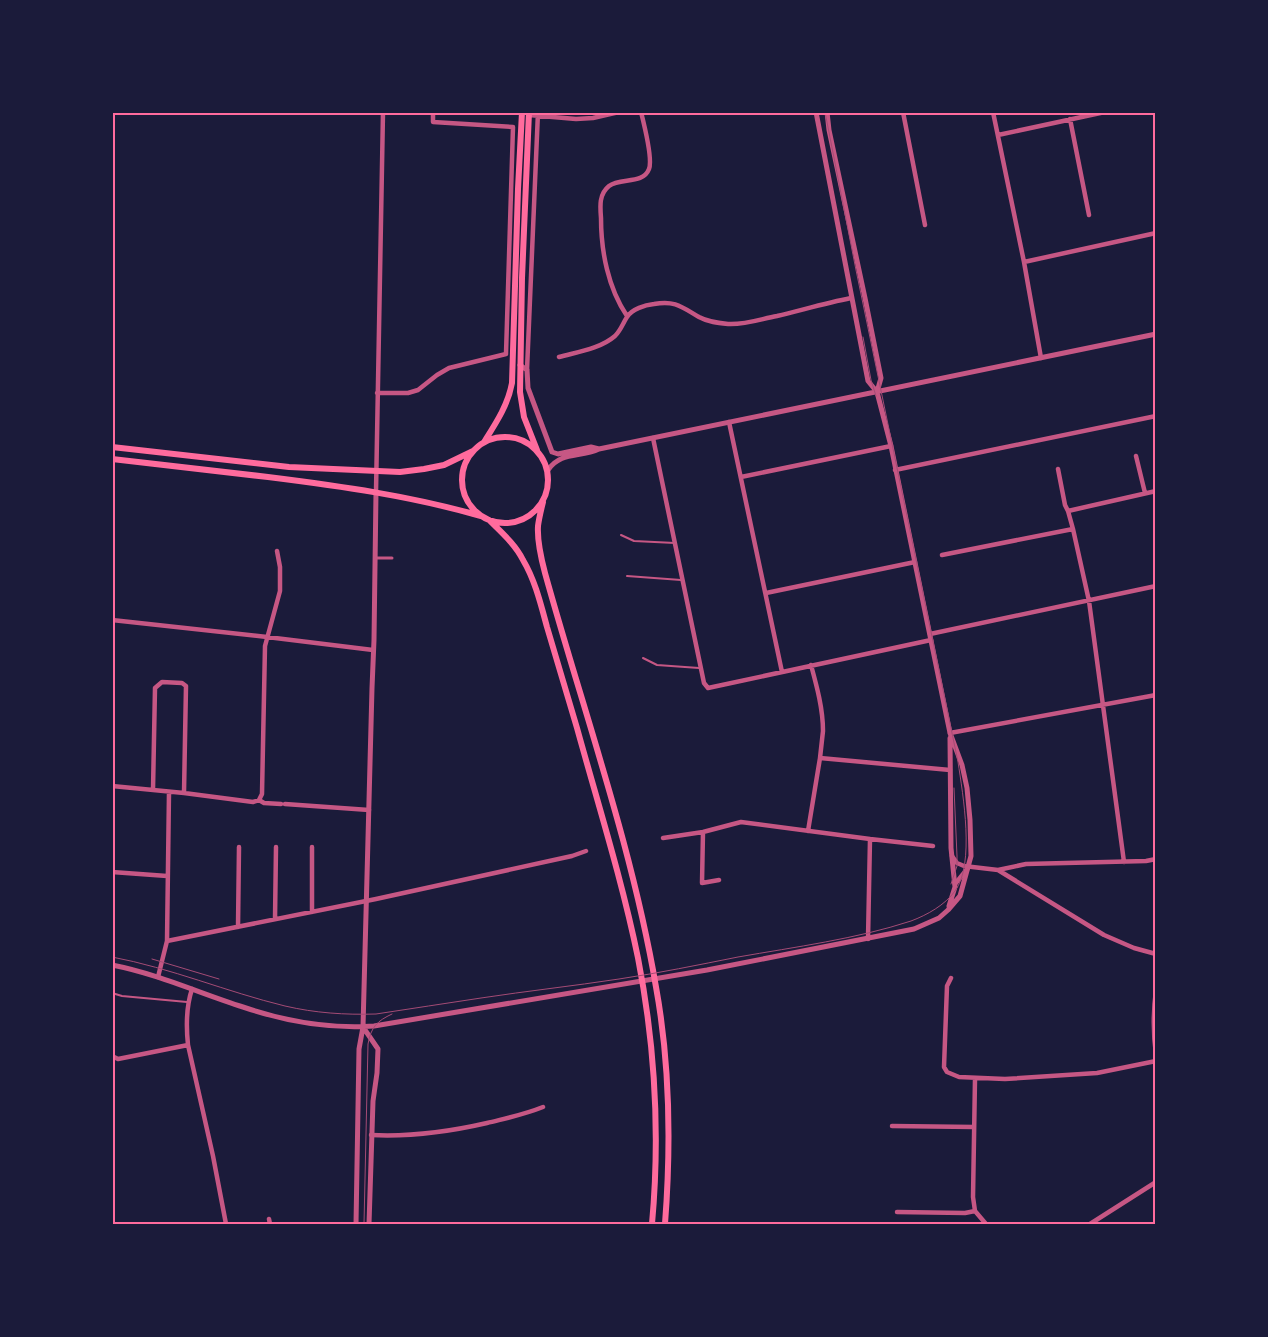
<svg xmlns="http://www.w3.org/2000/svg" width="1268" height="1337" font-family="Poppins,sans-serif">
  <rect width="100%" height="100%" fill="#1b1b3a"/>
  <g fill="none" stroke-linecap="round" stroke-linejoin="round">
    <!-- service -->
    <path stroke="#c65784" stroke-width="2" d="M 621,535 L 634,541 L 675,543
      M 627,576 L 681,580
      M 643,658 L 657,665 L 699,668
      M 112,993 L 122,996 L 187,1002"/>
    <!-- pedestrian -->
    <path stroke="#c65784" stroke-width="3" d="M 376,558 L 392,558"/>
    <!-- minor -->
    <path stroke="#c65784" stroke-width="4.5" d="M 433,112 L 433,122 L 513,127 L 506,354
      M 903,112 L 925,225
      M 993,112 L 1024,262 L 1041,358
      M 529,115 L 576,119 L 593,118 L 619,112
      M 1070,119 L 1089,215
      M 998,135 L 1105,112
      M 1024,262 L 1156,233
      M 627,316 C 608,288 601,251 601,218 C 600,206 599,194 609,186 C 620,177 643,185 649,169 C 653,159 644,124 641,112
      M 559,357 C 577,352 600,349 615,336 C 621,330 623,323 627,317 C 632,309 645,305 654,304 C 675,300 682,307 699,317 C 708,322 718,323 728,324 C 745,325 761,319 777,316 C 802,310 826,303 851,298
      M 527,370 L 538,112
      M 377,393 L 408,393 L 418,390 L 437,375 L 449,368 L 506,354
      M 729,422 L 782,672
      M 653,438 L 704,683 L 708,688 L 931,640
      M 1136,456 L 1145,493
      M 1058,469 L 1065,505 L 1068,511 L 1073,529 L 1089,601 L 1124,862
      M 895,470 L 1156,416
      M 741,477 L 891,446
      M 376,492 L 383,112
      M 1068,511 L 1156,491
      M 942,555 L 1073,529
      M 766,593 L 915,562
      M 112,620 L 267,637 L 373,650
      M 930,634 L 1156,586
      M 811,665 C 817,687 823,709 823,731 C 822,740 821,749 820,758 L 950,770
      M 950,733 L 1156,695
      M 112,786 L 184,793 L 253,802 L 259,800 L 264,803 L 281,804
      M 153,790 L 155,688 L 162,682 L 182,683 L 186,686 L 184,793
      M 259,800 L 262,794 L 265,646 L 280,591 L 280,567 L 277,551
      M 285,804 L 369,810
      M 808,831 L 820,758
      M 703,832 L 702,883 L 719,880
      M 663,838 L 703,832 L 741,822 L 870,839 L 868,939
      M 870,839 L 933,846
      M 952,856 L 957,863 L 964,866 L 998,870 L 1104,935 L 1134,948 L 1156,954
      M 998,870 L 1026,864 L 1146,861 L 1156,859
      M 112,872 L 167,876
      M 955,884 L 968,868
      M 312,912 L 312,847
      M 275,919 L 276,847
      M 238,927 L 239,847
      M 167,941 L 376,899 L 572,856 L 586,851
      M 158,977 L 167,941 L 169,792
      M 951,978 L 947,986 L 944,1067 L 947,1072 L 959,1077 L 1005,1079 L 1097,1073 L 1156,1061
      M 192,989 C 186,1007 186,1026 188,1045 L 213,1156 L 226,1224
      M 1156,990 C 1153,1012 1153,1033 1156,1055
      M 112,1056 L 118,1059 L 188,1045
      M 975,1079 L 973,1197 L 975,1211 L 986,1224
      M 892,1126 L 974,1127
      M 371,1135 C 411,1137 448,1132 487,1123 C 507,1118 523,1115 543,1107
      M 897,1212 L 965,1213 L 975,1211
      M 269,1219 L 270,1224
      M 1090,1224 L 1156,1182"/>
    <!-- tertiary -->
    <path stroke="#c65784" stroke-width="5" d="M 827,112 L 829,130 L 865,298 L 881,378 L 877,392
      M 520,365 L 527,370 L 528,388 L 552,452 L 558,454 L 591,447 L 599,449
      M 548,470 C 561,451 580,458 599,449 L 1156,334
      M 949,906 L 955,887 L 951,848 L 950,738
      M 112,965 C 158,974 199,993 243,1007 C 284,1021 330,1029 374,1026 L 707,970 L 914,929 L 939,918 L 948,910 L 960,896 L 971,856 L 970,820 L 967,788 L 962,765 L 950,733 L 891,446 L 877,392 L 868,381 L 816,112
      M 363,1027 L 378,1049 L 377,1073 L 373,1101 L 369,1224
      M 356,1224 L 359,1049 L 363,1027 L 372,688 L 374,640 L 376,492"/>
    <!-- primary -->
    <path stroke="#ff6b9d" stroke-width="6" d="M 529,112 L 522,278 L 520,392 L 524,417 L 537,450
      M462 480a43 43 0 1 1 86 0a43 43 0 1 1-86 0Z
      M 484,442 C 496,423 508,405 512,383 L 518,189 L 522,112
      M 112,447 L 289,467 L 400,472 L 424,469 L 444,465 L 473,451
      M 112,459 C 164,465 216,471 268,477 C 340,486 411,496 481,516
      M 543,502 C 541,510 539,518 538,526 C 537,542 541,558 545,573 C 583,710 632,846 656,987 C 670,1064 671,1146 665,1224
      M 489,520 C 501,532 515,544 523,560 C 535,580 541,605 547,627 C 557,661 567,694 577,728 C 598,804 622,880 638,958 C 655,1045 660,1136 652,1224"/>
    <!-- tram -->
    <path stroke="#a44b75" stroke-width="1" d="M 863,337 L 871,380 L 876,396
      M 951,884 L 957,866 L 957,856 L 954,788
      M 112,957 C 171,968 227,992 285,1006 C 315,1013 345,1015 376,1014 C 411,1009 446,1003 481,998 C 527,991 573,986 619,979 C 659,973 698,965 738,957 C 795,947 856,939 911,921 C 927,915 945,905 955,891 C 975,864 963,795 958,762 L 856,270 L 825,112
      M 152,959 L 219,979
      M 364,1224 L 368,1044 C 371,1027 377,1021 392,1014"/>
  </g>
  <!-- border -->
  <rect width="1268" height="1337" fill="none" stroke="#1b1b3a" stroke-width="228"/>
  <rect x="114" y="114" width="1040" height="1109" fill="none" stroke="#ff6b9d" stroke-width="2"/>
</svg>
